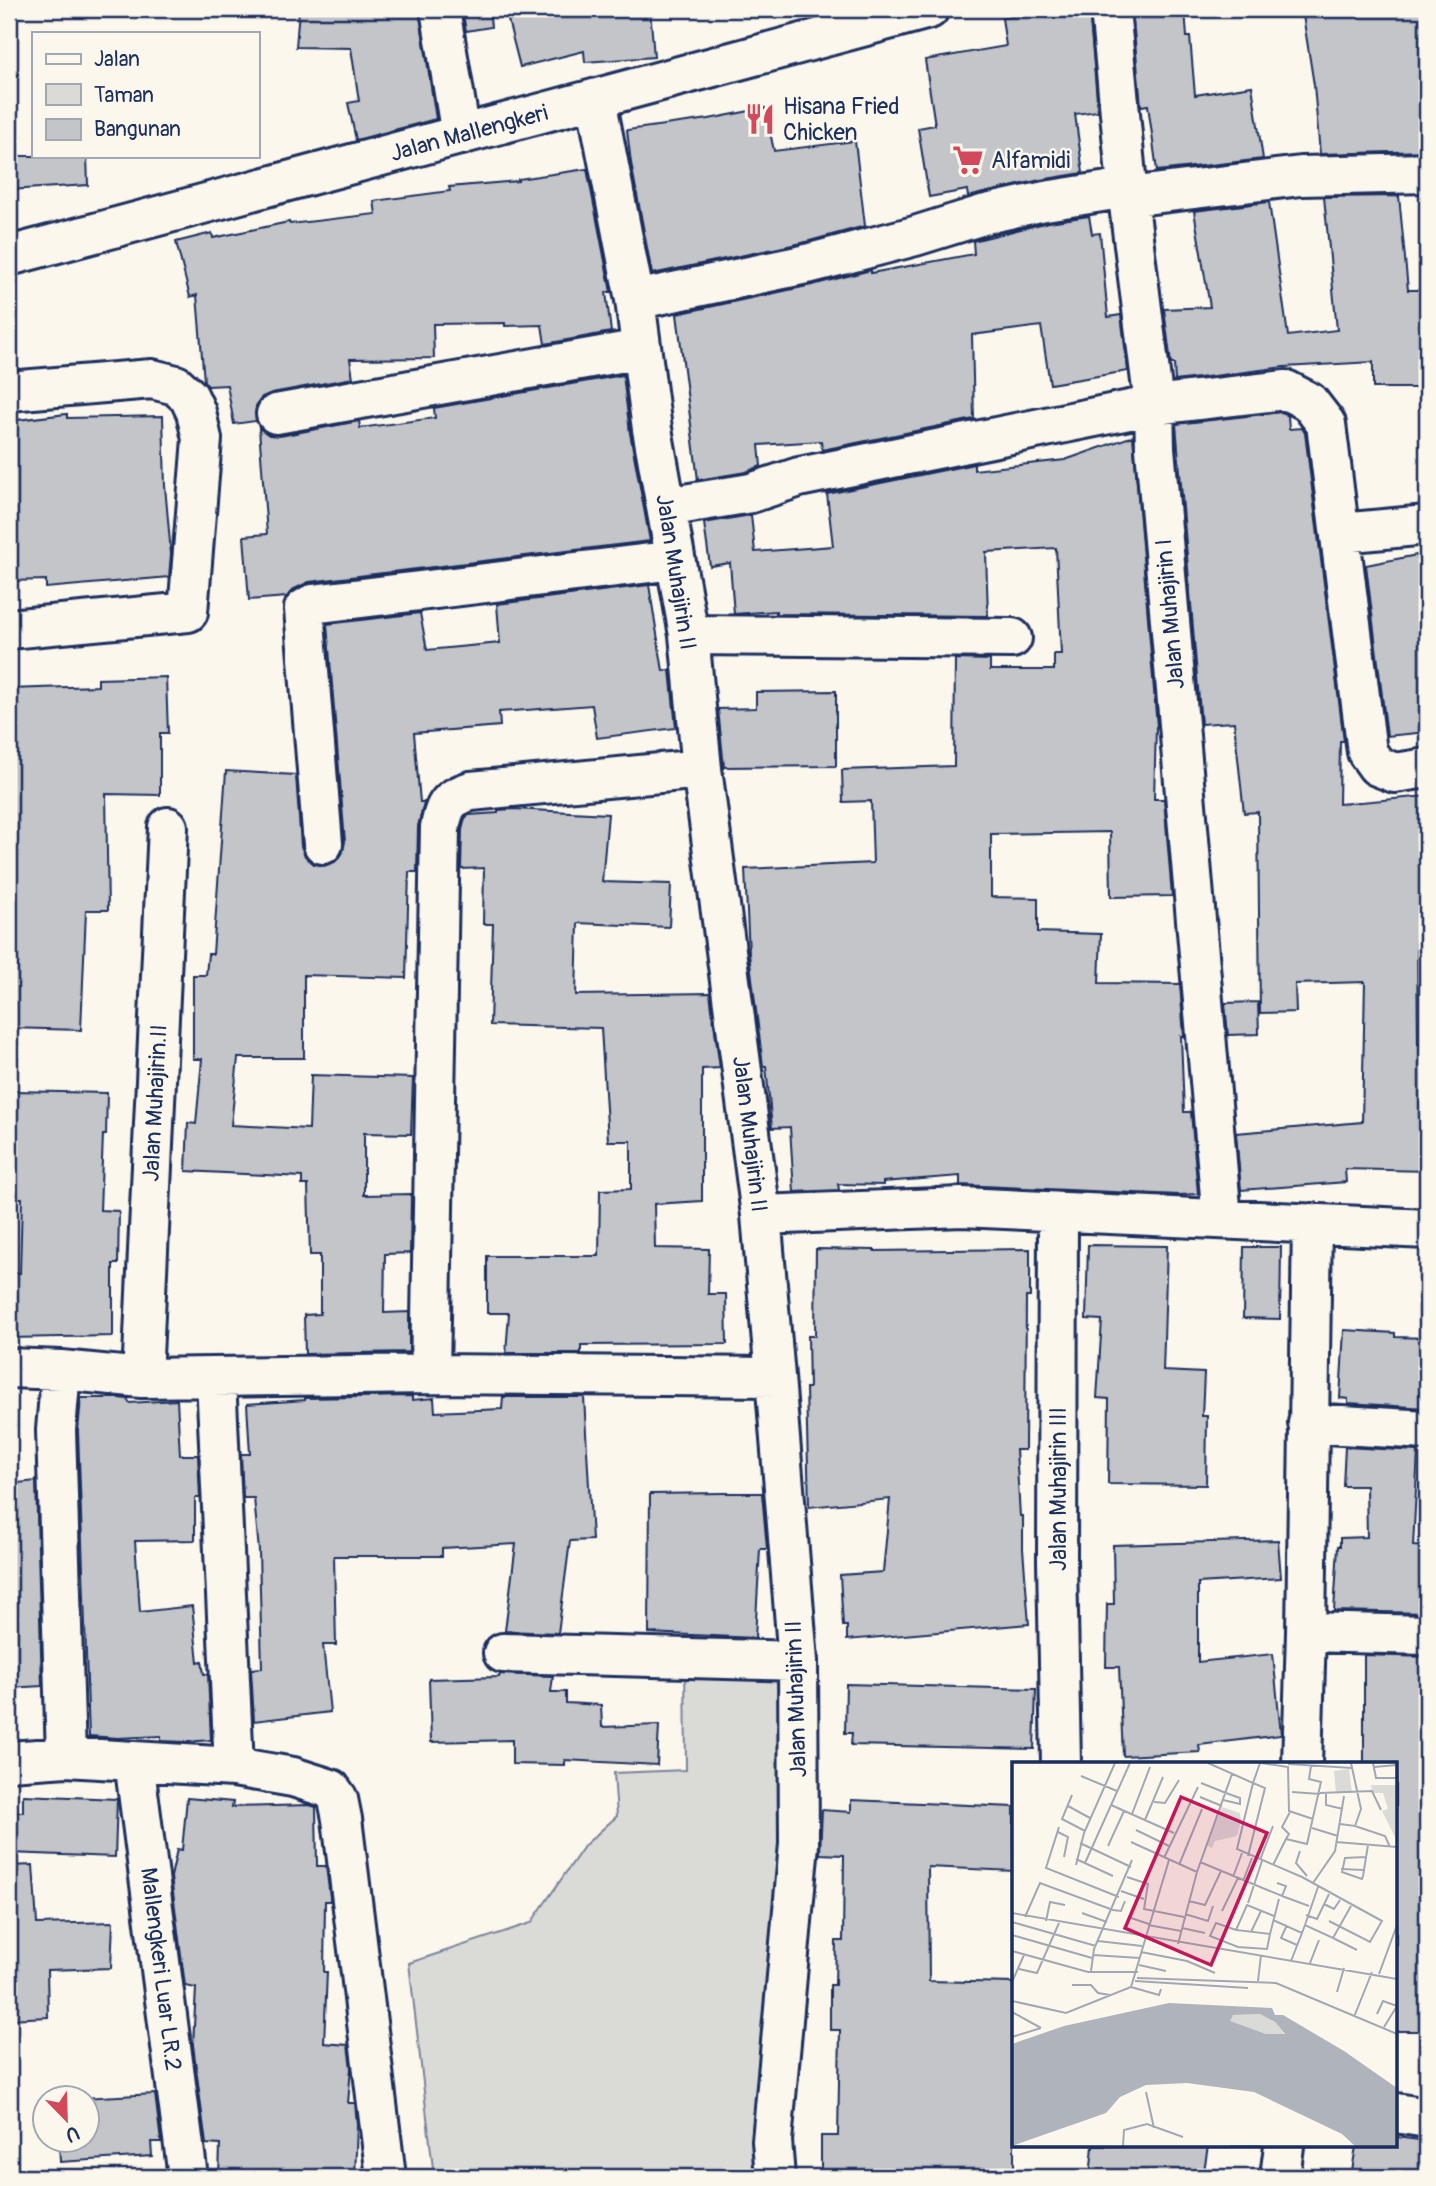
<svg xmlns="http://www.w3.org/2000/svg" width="1436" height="2186" font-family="Pangolin,sans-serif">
  <rect width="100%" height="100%" fill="#fbf7ec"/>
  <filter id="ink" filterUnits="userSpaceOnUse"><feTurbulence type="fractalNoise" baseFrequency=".0143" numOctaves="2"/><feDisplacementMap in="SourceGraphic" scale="14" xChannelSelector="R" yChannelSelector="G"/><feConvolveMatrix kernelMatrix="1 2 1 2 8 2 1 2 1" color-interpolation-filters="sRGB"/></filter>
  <g filter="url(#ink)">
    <!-- green -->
    <path fill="#dadad7" stroke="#7a849a" stroke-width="2" d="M 685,1652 L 789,1654 L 776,2177 L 434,2177 L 409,1963 L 531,1923 L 585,1845 L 617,1816 L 614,1773 L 686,1770 Z"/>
    <!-- building -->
    <path fill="#c3c5c9" stroke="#1b2f5e" stroke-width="2" d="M 299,9 L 419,9 L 436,119 L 356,140 L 348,103 L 359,101 L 351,48 L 296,47 Z
      M 462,9 L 489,9 L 491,27 L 466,31 Z
      M 551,9 L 650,9 L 654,57 L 585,62 L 584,51 L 520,67 L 508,20 Z
      M 1068,9 L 1089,9 L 1098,111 L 1075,114 L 1083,173 L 1040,180 L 968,197 L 967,190 L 929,197 L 918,128 L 935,125 L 925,60 L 1006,46 L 1002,18 Z
      M 1132,9 L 1185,9 L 1187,37 L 1190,37 L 1195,95 L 1252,86 L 1263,159 L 1157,171 L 1148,105 L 1141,106 Z
      M 1302,9 L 1422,9 L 1427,51 L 1427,151 L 1320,154 L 1314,85 Z
      M 765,108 L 774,151 L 855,141 L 865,226 L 802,243 L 652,274 L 631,163 L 627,130 L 709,119 Z
      M 9,156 L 87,156 L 88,185 L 9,190 Z
      M 587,169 L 611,292 L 606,292 L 611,332 L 545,344 L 542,325 L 505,326 L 505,323 L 433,324 L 434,358 L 350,359 L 353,378 L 272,393 L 262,397 L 256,406 L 256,421 L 234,424 L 227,385 L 208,386 L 204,381 L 197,295 L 190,297 L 176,242 L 212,233 L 213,238 L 289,222 L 290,224 L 376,214 L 374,201 L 450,191 L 449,187 L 518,181 L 518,179 Z
      M 1399,196 L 1408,290 L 1425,290 L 1424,388 L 1373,388 L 1373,362 L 1284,367 L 1175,381 L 1174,364 L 1171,364 L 1164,309 L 1210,307 L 1194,211 L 1269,202 L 1288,336 L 1337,330 L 1324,197 Z
      M 1089,216 L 1092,234 L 1100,233 L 1108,317 L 1121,315 L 1128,371 L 1050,384 L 1041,326 L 972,335 L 974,419 L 822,450 L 821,441 L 759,445 L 761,466 L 746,472 L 698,480 L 677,314 L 812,285 L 871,270 L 871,273 L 974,254 L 973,241 L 1049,222 Z
      M 623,375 L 630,433 L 650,541 L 309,582 L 292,590 L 287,597 L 249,600 L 244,536 L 267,534 L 259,428 L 269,435 L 280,436 L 359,421 L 360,428 L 435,418 L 434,408 Z
      M 1282,412 L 1288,416 L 1289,429 L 1302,428 L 1305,433 L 1344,741 L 1340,741 L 1339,804 L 1427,796 L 1427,940 L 1417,939 L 1418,1044 L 1427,1044 L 1427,1171 L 1345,1169 L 1346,1182 L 1241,1190 L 1236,1133 L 1362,1122 L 1365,982 L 1295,984 L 1296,1012 L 1260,1013 L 1258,812 L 1244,813 L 1234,722 L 1201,724 L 1176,424 Z
      M 67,414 L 67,418 L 163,416 L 165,486 L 171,554 L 169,577 L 46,588 L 46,580 L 9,581 L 9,421 Z
      M 1133,436 L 1157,727 L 1156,727 L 1154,799 L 1164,799 L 1172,896 L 1111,897 L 1110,832 L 991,834 L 991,897 L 1038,898 L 1038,932 L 1101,934 L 1099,983 L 1180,984 L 1184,1036 L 1181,1036 L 1184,1112 L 1191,1112 L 1198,1194 L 1179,1195 L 960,1185 L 960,1176 L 883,1182 L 883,1185 L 838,1184 L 839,1190 L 794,1192 L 790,1127 L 772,1128 L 766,1066 L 763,1066 L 749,954 L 745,869 L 873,863 L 871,801 L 843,802 L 842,770 L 954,766 L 955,659 L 990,660 L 990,670 L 1054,670 L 1054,654 L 1061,654 L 1056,548 L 986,552 L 988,616 L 776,614 L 776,611 L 734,614 L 730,563 L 710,566 L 704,523 L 751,515 L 755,552 L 833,546 L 827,494 L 974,464 L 974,470 L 1065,460 Z
      M 1417,555 L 1427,608 L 1427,732 L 1387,736 L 1366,565 Z
      M 649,585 L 663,671 L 670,670 L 676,728 L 597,738 L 592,705 L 499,712 L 500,726 L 414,733 L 420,802 L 424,802 L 424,803 L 418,826 L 417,872 L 409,872 L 406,978 L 304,975 L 304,1058 L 238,1058 L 231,1125 L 309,1129 L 311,1075 L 413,1078 L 411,1134 L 364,1133 L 364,1195 L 411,1194 L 410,1253 L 385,1254 L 384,1313 L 409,1312 L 409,1352 L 305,1354 L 304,1315 L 320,1314 L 320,1255 L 310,1255 L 308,1185 L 302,1185 L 302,1177 L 186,1171 L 188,1123 L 196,1124 L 202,1059 L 193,1059 L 193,975 L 206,975 L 208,954 L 213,954 L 226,771 L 296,775 L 301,846 L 305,856 L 314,864 L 324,866 L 335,862 L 342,854 L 345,842 L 327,624 L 420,613 L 427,650 L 500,643 L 497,604 Z
      M 166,677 L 168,733 L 160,733 L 160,795 L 106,794 L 108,910 L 86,910 L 81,1030 L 9,1028 L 9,689 L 98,686 L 98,679 Z
      M 836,691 L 836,766 L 724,767 L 718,709 L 756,708 L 756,692 Z
      M 513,809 L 608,814 L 602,882 L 671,884 L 669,927 L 578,923 L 576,995 L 710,993 L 720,1068 L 702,1069 L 702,1201 L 654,1204 L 655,1248 L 709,1249 L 708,1294 L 726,1294 L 727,1344 L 581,1345 L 581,1353 L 506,1353 L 509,1313 L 487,1313 L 487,1256 L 599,1256 L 600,1190 L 631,1189 L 631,1141 L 608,1141 L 601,1028 L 490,1025 L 493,924 L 483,924 L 484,868 L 461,869 L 462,830 L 465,818 L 469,815 L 498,813 L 498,810 Z
      M 1258,1002 L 1259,1034 L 1228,1035 L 1225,1003 Z
      M 14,1091 L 107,1093 L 106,1135 L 103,1135 L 100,1210 L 119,1211 L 118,1264 L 113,1264 L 113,1336 L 9,1338 L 9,1273 L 20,1273 L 22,1198 L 9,1198 Z
      M 1088,1245 L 1167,1246 L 1163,1371 L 1204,1373 L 1202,1416 L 1207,1416 L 1206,1485 L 1108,1484 L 1109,1399 L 1097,1398 L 1102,1320 L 1086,1319 Z
      M 1244,1247 L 1281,1247 L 1280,1319 L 1243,1318 Z
      M 816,1249 L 875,1250 L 875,1251 L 1030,1249 L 1030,1297 L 1026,1297 L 1025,1450 L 1016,1450 L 1020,1516 L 1023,1516 L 1023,1549 L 1029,1624 L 847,1640 L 847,1626 L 843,1626 L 840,1575 L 883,1572 L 890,1499 L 809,1507 L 806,1388 L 809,1388 L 808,1336 L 815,1336 Z
      M 1344,1330 L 1395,1333 L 1395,1337 L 1427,1338 L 1427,1408 L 1348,1403 L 1348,1399 L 1340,1398 Z
      M 412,1396 L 412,1400 L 434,1398 L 435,1412 L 502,1409 L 503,1397 L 584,1397 L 592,1540 L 570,1541 L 558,1633 L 505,1631 L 516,1544 L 442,1548 L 442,1556 L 334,1556 L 336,1645 L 323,1645 L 330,1712 L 254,1721 L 251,1669 L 262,1668 L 259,1551 L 254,1498 L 243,1498 L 241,1454 L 250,1454 L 247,1404 L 305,1400 L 305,1398 Z
      M 81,1398 L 117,1398 L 128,1399 L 129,1403 L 177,1400 L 180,1455 L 198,1455 L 200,1498 L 195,1498 L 195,1540 L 135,1541 L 140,1612 L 192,1606 L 198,1662 L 202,1661 L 204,1674 L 208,1674 L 211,1740 L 186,1742 L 161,1741 L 161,1736 L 118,1738 L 89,1736 L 78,1431 Z
      M 1345,1447 L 1418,1451 L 1413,1546 L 1427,1547 L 1427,1613 L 1334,1611 L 1338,1546 L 1340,1546 L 1340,1538 L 1367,1537 L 1366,1486 L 1343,1486 Z
      M 36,1481 L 42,1686 L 9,1688 L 9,1484 Z
      M 723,1493 L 762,1493 L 767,1549 L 760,1549 L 755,1638 L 649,1633 L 650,1494 Z
      M 1278,1540 L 1281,1578 L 1198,1583 L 1198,1662 L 1273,1654 L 1281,1735 L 1199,1745 L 1200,1752 L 1123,1756 L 1119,1667 L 1106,1667 L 1107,1604 L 1114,1604 L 1113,1545 Z
      M 1364,1655 L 1427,1657 L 1427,1909 L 1422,2031 L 1396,2031 L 1396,1764 L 1364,1764 Z
      M 500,1674 L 553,1676 L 551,1692 L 566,1692 L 566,1703 L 601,1705 L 602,1727 L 659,1725 L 657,1765 L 565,1760 L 565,1765 L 512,1764 L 512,1740 L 431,1742 L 429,1679 L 499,1677 Z
      M 846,1684 L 1036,1689 L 1034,1749 L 851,1745 L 852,1733 L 845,1733 Z
      M 23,1795 L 117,1799 L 115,1857 L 9,1853 L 9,1812 L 23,1812 Z
      M 187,1798 L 233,1802 L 232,1807 L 309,1805 L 316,1807 L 317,1866 L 326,1866 L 330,1897 L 330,1901 L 325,1901 L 324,1972 L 327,1972 L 324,2043 L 348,2045 L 351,2068 L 348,2103 L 355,2103 L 357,2124 L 355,2177 L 219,2177 L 220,2145 L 206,2144 L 193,2045 L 196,1988 L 185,1986 L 171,1877 L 177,1849 L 182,1850 Z
      M 851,1800 L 1014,1807 L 1014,1871 L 928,1867 L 929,1981 L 1014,1983 L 1014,2172 L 910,2177 L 821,2177 L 821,2136 L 838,2136 L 840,2030 L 830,2030 L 830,1985 L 835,1985 L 836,1941 L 843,1941 L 844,1855 L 820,1854 L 822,1810 L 851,1812 Z
      M 33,1865 L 37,1924 L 113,1922 L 111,1968 L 47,1970 L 48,2017 L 9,2019 L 9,1866 Z
      M 155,2094 L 161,2142 L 151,2142 L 152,2156 L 60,2162 L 59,2140 L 88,2140 L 88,2098 L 82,2098 Z
      M 1396,2137 L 1427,2141 L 1427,2177 L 1351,2177 L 1356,2146 L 1396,2146 Z
      M 1093,2146 L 1208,2146 L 1203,2177 L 1090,2177 Z"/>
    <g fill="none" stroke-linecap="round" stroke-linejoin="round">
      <defs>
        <path id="minor" d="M 440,9 L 461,135
          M 1110,9 L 1128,197 L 1154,405 L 1155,448 L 1222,1219
          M 596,99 L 635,300 L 652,429 L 689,635 L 702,769 L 761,1215 L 775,1377 L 798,1661 L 799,1844 L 772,2141 L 775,2177
          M 1128,197 L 1301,176 L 1427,173
          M 635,300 L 807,264 L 915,236 L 986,214 L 1045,201 L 1127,188
          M 9,391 L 152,379 L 176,385 L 189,397 L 196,412 L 202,439 L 188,612 L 9,629
          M 276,414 L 641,349
          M 666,507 L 751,493 L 799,477 L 1154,405 L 1286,390 L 1309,402 L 1326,424 L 1367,752 L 1377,766 L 1395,773 L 1427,768
          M 1341,533 L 1427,525
          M 689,635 L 1012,638
          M 323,844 L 304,609 L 312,604 L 675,560
          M 1058,1213 L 1057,1561 L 1061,1764
          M 761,1215 L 962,1207 L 1427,1229
          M 9,1368 L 61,1370 L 142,1378 L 430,1374 L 775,1377
          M 61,1370 L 56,1430 L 66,1757
          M 430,1374 L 440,827 C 445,804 448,798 471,791 L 702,769
          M 142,1378 L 168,827
          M 216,1378 L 234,1767
          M 1308,1423 L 1427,1430
          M 1306,1632 L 1427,1635
          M 503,1653 L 798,1661
          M 9,1761 L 66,1757 L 134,1761 L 234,1767 L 293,1777 L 331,1789 L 338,1799 L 342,1819 L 386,2177
          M 134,1761 L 188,2177
          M 1302,1764 L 1306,1632 L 1312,1223
          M 1396,2113 L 1427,2118
          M 1280,2177 L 1284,2146"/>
        <path id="major" d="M 9,256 L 929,9"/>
      </defs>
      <!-- minor casing -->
      <use href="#minor" stroke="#1b2f5e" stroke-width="44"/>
      <!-- major casing -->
      <use href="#major" stroke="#1b2f5e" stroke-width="44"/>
      <!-- minor -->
      <use href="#minor" stroke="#fbf7ec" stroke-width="38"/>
      <!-- major -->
      <use href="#major" stroke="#fbf7ec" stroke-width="38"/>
    </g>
  </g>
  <!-- icons -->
  <defs>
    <symbol id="restaurant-bare" viewBox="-9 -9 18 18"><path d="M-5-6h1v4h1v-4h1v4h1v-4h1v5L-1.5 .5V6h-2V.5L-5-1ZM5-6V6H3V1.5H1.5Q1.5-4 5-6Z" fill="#d1495b" stroke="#fbf7ec" stroke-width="2.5" paint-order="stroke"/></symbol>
    <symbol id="supermarket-bare" viewBox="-9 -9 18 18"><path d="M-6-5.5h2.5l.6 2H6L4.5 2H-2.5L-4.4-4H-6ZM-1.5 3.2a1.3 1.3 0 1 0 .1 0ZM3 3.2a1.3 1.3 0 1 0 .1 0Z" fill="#d1495b" stroke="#fbf7ec" stroke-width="2.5" paint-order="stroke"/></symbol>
  </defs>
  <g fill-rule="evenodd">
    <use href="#restaurant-bare" x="738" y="97" width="44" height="44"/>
    <use href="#supermarket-bare" x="946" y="138" width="44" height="44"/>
  </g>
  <g text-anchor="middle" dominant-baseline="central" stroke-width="5" stroke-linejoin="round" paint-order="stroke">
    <!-- poi labels -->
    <g font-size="23" fill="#1b2f5e" stroke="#fbf7ec" text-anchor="start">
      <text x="783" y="106">Hisana Fried<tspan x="783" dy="26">Chicken</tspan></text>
      <text x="991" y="160">Alfamidi</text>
    </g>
    <!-- street labels -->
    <g font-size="23" fill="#1b2f5e" stroke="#fbf7ec">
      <text transform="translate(469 133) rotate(-15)">Jalan Mallengkeri</text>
      <text transform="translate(676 572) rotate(81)">Jalan Muhajirin II</text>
      <text transform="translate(1170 614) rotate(-95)">Jalan Muhajirin I</text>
      <text transform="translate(155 1103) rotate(-87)">Jalan Muhajirin.II</text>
      <text transform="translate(750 1134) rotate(83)">Jalan Muhajirin II</text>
      <text transform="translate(1058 1489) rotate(-90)">Jalan Muhajirin III</text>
      <text transform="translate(796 1699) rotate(-92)">Jalan Muhajirin II</text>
      <text transform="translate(161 1969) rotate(83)">Mallengkeri Luar LR.2</text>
    </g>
  </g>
  <!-- overview -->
  <g transform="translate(1012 1762)">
    <rect width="385" height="385" fill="#fbf7ec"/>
    <path d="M 337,7 L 340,31 L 324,31 L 322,9 ZM 359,23 L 385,23 L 385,79 L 370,49 L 376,47 L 371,31 L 361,31 ZM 210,45 L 228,51 L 229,59 L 225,74 L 203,79 L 200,86 L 194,83 ZM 248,252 L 263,260 L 273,273 L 254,272 L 217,259 L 221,253 Z" fill="#dadad7"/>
    <path d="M 157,241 L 260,246 L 263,253 L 271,253 L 332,289 L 385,326 L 385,384 L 343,384 L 330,372 L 242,330 L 175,321 L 134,323 L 108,335 L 94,351 L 0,384 L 0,282 L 52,264 ZM 248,252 L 263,260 L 273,272 L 254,272 L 218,259 L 221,253 Z" fill="#afb3bb" fill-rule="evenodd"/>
    <path fill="none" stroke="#a1a7b3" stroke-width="2" d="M 196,1 L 241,21 L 225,87 L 290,115 L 370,159 L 358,180 L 317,159M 249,1 L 276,5 L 277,49 L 301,57M 361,1 L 364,16 L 384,16M 276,2 L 340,6M 362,5 L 385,3M 69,14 L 105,29M 189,21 L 214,31M 280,30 L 308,32M 308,31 L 360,29 L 369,48M 314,32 L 314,43 L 331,47M 60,33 L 50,57 L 73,69M 188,35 L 210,44M 211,38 L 228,42 L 228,36 L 214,31M 142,40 L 153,41 L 167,18M 99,43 L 162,71M 56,44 L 78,56M 120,52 L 138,5M 133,58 L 151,15M 328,62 L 343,64 L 349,47 L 339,1M 343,64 L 373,74 L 378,85M 47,65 L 34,106 L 107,135M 300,66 L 326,74M 124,68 L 157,84M 46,70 L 56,75 L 52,95M 274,77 L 277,72 L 270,65 L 278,50M 119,80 L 185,110M 324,80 L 385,85M 68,81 L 119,105M 96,84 L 112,49M 288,89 L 284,101 L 295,114M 236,94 L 253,26 L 241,21 L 248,1M 354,95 L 333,96 L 330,110 L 350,117 L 351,114 L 356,83M 152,96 L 186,25M 64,97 L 101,114M 248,98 L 261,64M 188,100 L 270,134 L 274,124 L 265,121M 73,101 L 118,1M 64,103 L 72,71 L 103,1M 167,103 L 190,47M 261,103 L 274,77 L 295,82 L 309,20 L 297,17 L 299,4M 385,103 L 385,124M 329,107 L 352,108M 115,115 L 136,122 L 132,147 L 172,155M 221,115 L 230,91M 231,119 L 240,96M 301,121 L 323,89 L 332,34M 109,129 L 132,137M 270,134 L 297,144M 177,139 L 193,143 L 209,109M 236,141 L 250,99M 312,142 L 322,147 L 328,138M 210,149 L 226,116M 0,151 L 385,217M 70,151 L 95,160M 173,152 L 196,159 L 201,144M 294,153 L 305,157 L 317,132M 262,154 L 235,143 L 224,168 L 258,172 L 267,137M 13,155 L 28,121 L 101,148 L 109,149 L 113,139M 116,155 L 137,162M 261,158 L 290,171 L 279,199M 34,159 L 38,140 L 53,143M 0,160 L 84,184M 136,163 L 169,169M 275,163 L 269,176 L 285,183M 293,163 L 306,125M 170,166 L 193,171M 224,168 L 204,161 L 198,174 L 226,185 L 255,187 L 258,172M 239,170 L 249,149M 290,171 L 293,163 L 321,176 L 339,144M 0,173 L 80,196M 321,176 L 345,188M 86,179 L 130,184M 166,182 L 185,110 L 220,12M 0,189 L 76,210 L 126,210M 129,190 L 175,199 L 203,211M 81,193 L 128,196M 298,201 L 307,178M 127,203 L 154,209M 7,207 L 25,211 L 47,161M 79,209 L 82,187 L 120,98M 367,212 L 385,163M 125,216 L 264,221 L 385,272M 123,219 L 236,226M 246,219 L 249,193M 0,220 L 12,193M 60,223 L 79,223 L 86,231 L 98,233M 119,225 L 147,233 L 149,227M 325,230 L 332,206M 0,239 L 54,251 L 119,225 L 157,98M 0,250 L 29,266M 365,252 L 371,239 L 385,244M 342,255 L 360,210M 372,265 L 385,244M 0,275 L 29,266M 134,330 L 142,366M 111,384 L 112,368 L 135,362 L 171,375M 218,384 L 248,384"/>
    <path fill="#c2185b" fill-opacity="0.15" stroke="#c2185b" stroke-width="3.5" d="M 169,35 L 255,71 L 199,203 L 113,166 Z"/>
    <rect width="385" height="385" fill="none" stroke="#1b2f5e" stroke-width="3.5"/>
  </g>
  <!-- margin -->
  <rect width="1436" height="2186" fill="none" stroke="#fbf7ec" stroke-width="35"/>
  <rect x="18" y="18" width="1401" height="2151" fill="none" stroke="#1b2f5e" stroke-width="2.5" filter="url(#ink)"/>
  <!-- legend -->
  <rect x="32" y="32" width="228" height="126" fill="#fbf7ec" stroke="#a1a7b3" stroke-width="2"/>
  <rect x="46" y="54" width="35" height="10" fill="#fbf7ec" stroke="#a1a7b3" stroke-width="2"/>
  <text x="94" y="66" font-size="21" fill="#1b2f5e">Jalan</text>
  <rect x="46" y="84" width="35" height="21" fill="#dadad7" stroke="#a1a7b3" stroke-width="2"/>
  <text x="94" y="102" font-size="21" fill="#1b2f5e">Taman</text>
  <rect x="46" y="119" width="35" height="21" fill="#c3c5c9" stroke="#a1a7b3" stroke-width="2"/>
  <text x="94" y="136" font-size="21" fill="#1b2f5e">Bangunan</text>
  <!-- north arrow -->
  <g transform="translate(66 2119) rotate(157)"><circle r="33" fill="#fbf7ec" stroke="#a1a7b3" stroke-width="2"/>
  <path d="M0-5L12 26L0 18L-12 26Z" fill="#d1495b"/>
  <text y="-10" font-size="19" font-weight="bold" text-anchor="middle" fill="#1b2f5e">U</text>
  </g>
</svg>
